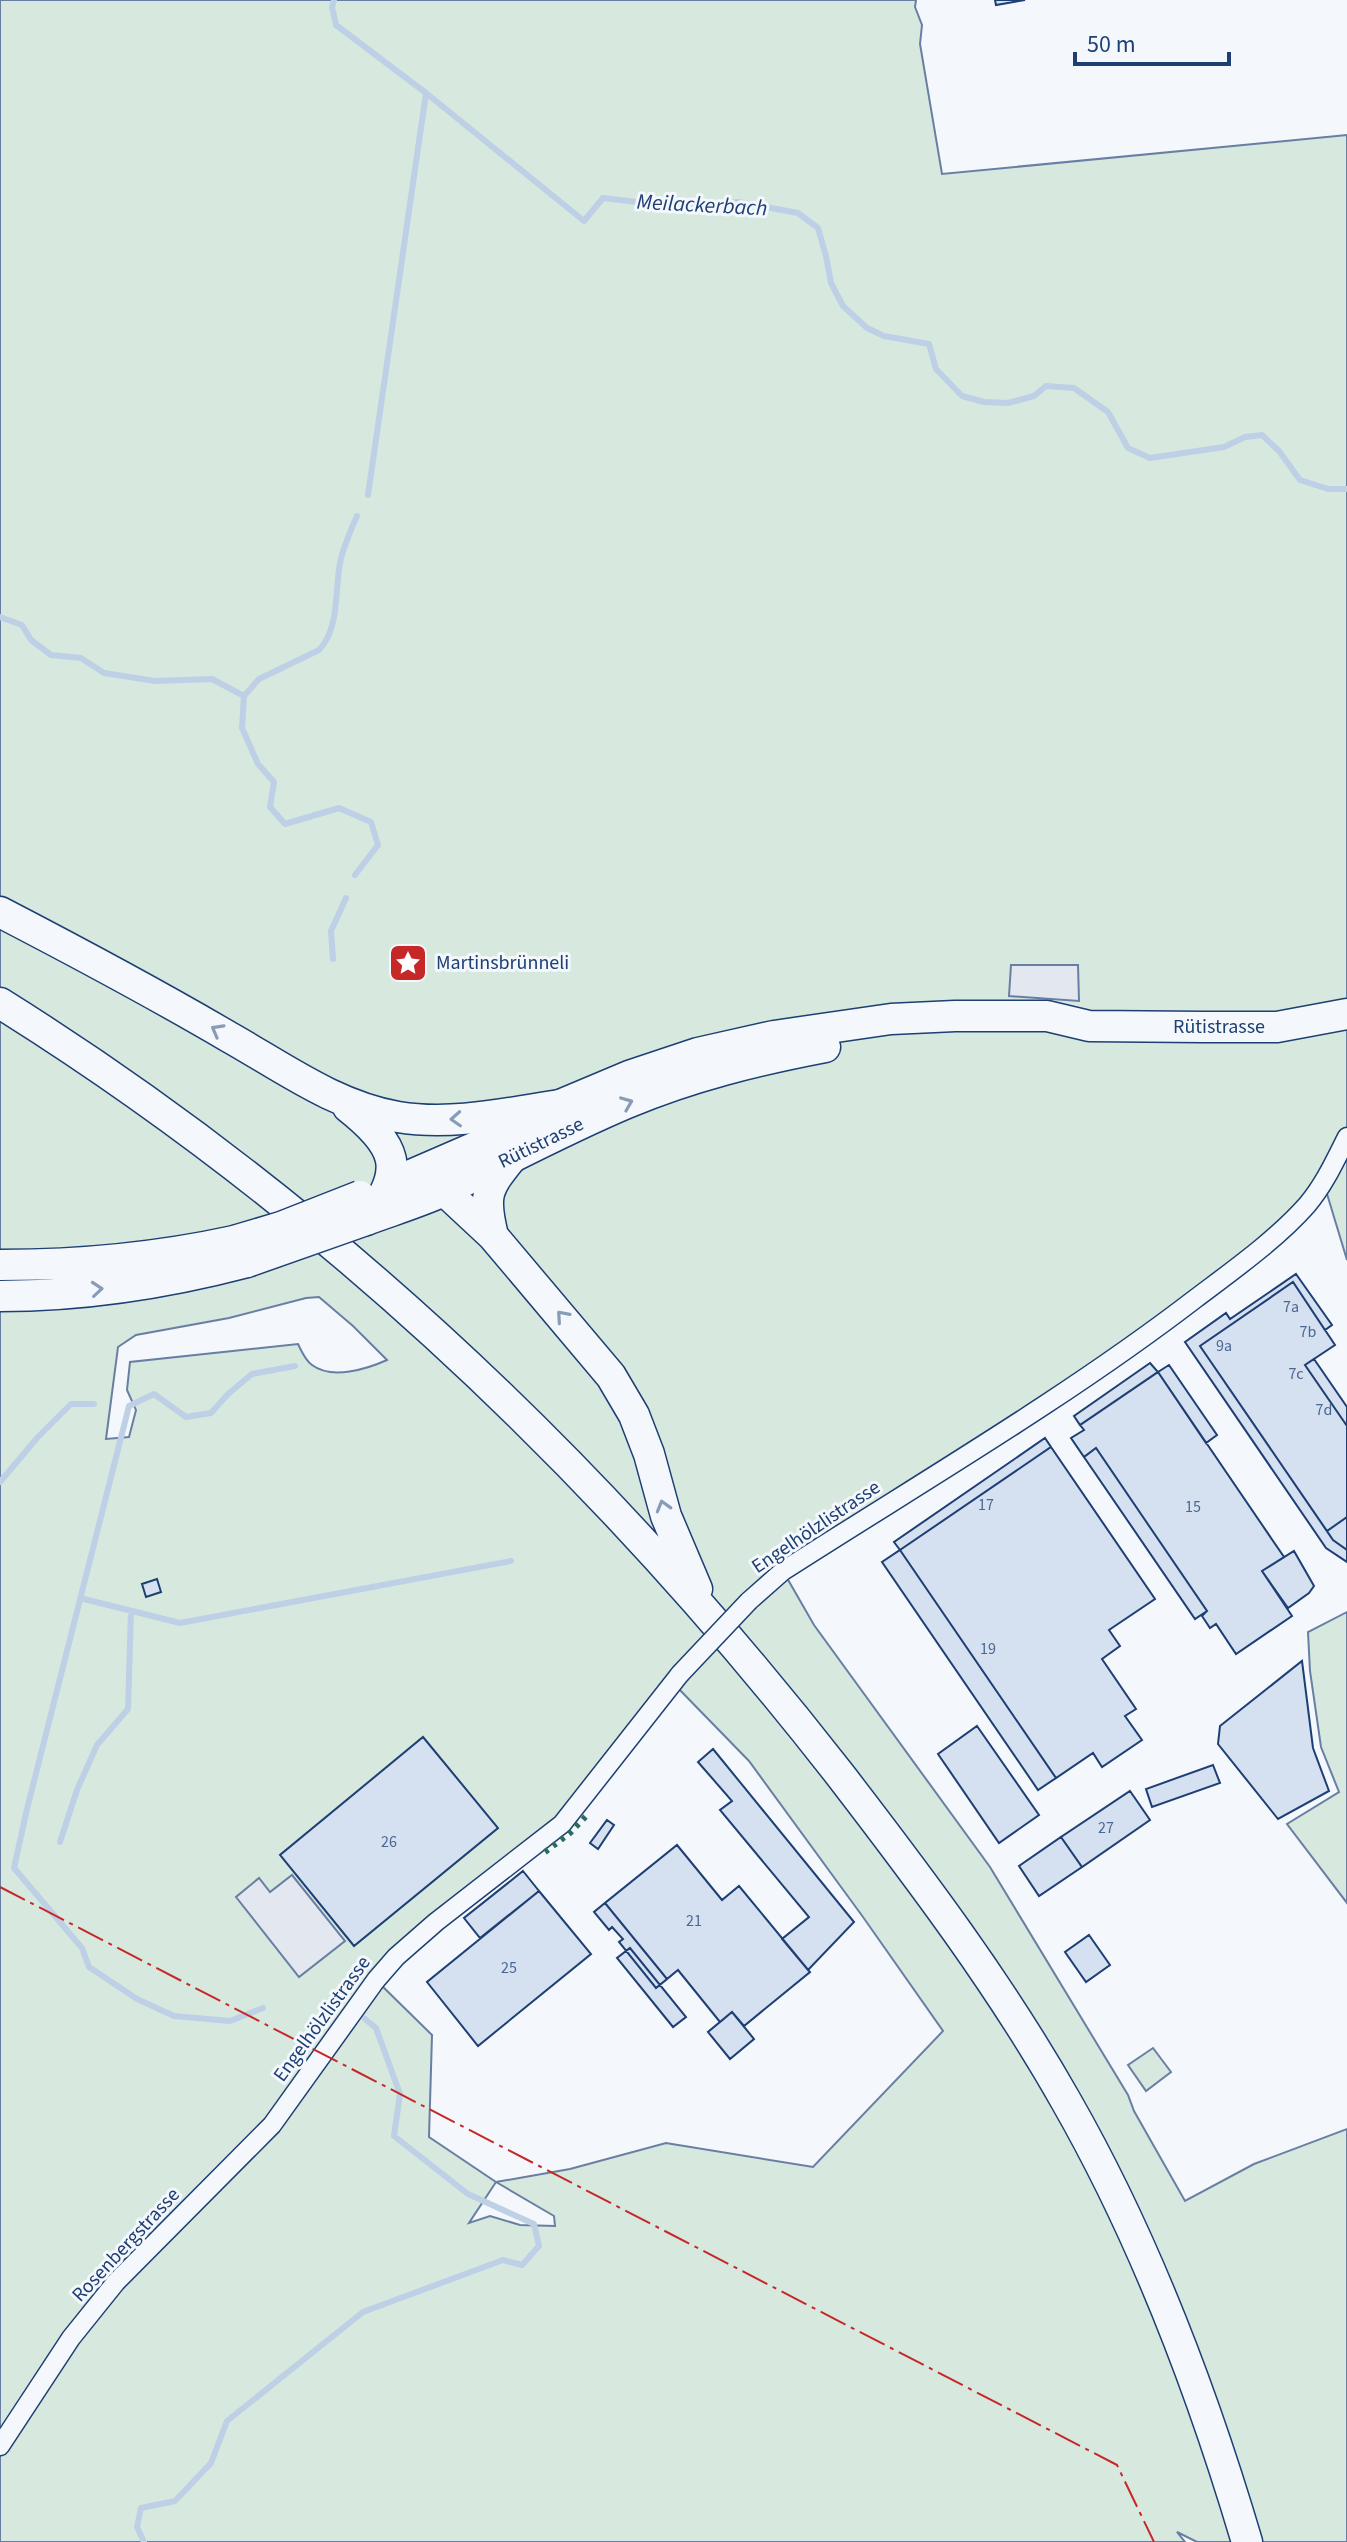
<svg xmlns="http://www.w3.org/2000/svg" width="1347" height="2542" font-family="'Source Sans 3',sans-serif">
  <rect width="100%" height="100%" fill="#f4f7fb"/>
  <!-- green -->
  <path fill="#d7e8df" stroke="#687fa3" stroke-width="2" fill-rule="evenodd" d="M 0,0 L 916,0 L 915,7 L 922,25 L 920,44 L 942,174 L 1347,135 L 1347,1260 L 1324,1184 L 1217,1282 L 783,1571 L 814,1625 L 990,1867 L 1128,2095 L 1134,2111 L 1185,2201 L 1254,2164 L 1347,2129 L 1347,2542 L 1197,2542 L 1177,2532 L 1185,2542 L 0,2542 ZM 319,1297 L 353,1326 L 387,1360 C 367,1369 332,1380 312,1365 C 305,1360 302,1352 298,1344 L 130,1362 L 127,1390 L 136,1410 L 129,1437 L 106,1439 L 118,1347 L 136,1335 L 229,1318 L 306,1298 ZM 673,1683 L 749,1761 L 863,1917 L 943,2031 L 813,2167 L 666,2143 L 570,2169 L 496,2182 L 429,2137 L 432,2035 L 376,1980 L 562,1824 ZM 496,2182 L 554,2216 L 555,2226 L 520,2225 L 490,2216 L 469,2223 Z
    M 1347,1612 L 1347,1903 L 1287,1824 L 1339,1792 L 1321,1747 L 1310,1671 L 1308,1632 Z
    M 1153,2048 L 1171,2072 L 1146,2091 L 1128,2065 Z"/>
  <!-- parking -->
  <path fill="#e3e8f0" stroke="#687fa3" stroke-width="2" d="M 1011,965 L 1078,965 L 1079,1001 L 1009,996 Z
    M 292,1875 L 345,1941 L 299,1977 L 236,1897 L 259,1878 L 270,1892 Z"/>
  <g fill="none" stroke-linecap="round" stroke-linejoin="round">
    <!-- stream -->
    <path stroke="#bed0e5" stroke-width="6" d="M 334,0 L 332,7 L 336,25 L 426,93 L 584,221 L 603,198 L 688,208 L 738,202 L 798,213 L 818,228 L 826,256 L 831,283 L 843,306 L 867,328 L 884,336 L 929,344 L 936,369 L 962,396 L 984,402 L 1008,403 L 1034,396 L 1046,386 L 1074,388 L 1108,412 L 1128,448 L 1150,458 L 1224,447 L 1245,437 L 1262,435 L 1279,451 L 1300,480 L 1328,489 L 1347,489
      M 368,495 L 426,93
      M 0,617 L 22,625 L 31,640 L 51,655 L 81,658 L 104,673 L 155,681 L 212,679 L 244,696
      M 355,875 L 378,845 L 371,822 L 339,808 L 285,824 L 270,807 L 274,782 L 258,764 L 242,728 L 244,696 L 259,679 L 319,650 C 341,627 334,587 341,558 C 345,544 351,529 357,516
      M 333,959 L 331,931 L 346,898
      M 0,1482 L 37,1438 L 71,1404 L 94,1404
      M 80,1598 L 180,1623 L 511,1561
      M 60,1842 L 77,1790 L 97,1745 L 128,1709 L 131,1611
      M 263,2008 L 230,2021 L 174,2016 L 137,1999 L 89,1967 L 82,1948 L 14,1868 L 27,1809 L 129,1406 L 154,1394 L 186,1417 L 211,1413 L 228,1394 L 252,1374 L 295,1366
      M 144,2542 L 137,2527 L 141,2508 L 175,2501 L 211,2463 L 227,2421 L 363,2312 L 503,2260 L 522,2265 L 539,2246 L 534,2224 L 468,2194 L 394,2136 L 400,2094 L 376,2028 L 365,2019"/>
  </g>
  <!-- building -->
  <path fill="#d5e0f0" stroke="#1d3f73" stroke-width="2" d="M 995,0 L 1025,0 L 996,5 Z
    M 1296,1274 L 1332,1325 L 1325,1330 L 1293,1282 L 1200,1346 L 1333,1540 L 1347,1550 L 1347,1562 L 1326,1548 L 1185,1342 L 1226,1313 L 1230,1319 Z
    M 1293,1282 L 1335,1345 L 1305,1365 L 1347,1426 L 1347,1517 L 1327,1531 L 1200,1346 Z
    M 1314,1359 L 1347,1407 L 1347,1426 L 1305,1365 Z
    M 1150,1363 L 1158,1372 L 1080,1425 L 1074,1416 Z
    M 1169,1365 L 1217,1435 L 1206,1443 L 1158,1372 Z
    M 1158,1372 L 1284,1557 L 1262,1571 L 1292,1616 L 1236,1654 L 1216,1624 L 1210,1628 L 1202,1616 L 1207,1611 L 1096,1448 L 1084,1457 L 1071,1438 L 1084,1430 L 1080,1425 Z
    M 1045,1438 L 1051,1447 L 900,1550 L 894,1542 Z
    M 1051,1447 L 1155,1599 L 1109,1630 L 1120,1646 L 1102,1659 L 1136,1709 L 1125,1716 L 1142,1740 L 1102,1767 L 1093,1753 L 1056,1778 L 900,1550 Z
    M 1096,1448 L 1207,1611 L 1195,1619 L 1084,1457 Z
    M 1347,1517 L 1347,1550 L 1333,1540 L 1327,1531 Z
    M 900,1550 L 1056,1778 L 1038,1790 L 882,1562 Z
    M 1294,1551 L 1314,1586 L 1309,1593 L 1288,1608 L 1262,1571 Z
    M 157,1579 L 161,1592 L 146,1597 L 142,1584 Z
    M 1302,1661 L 1313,1748 L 1329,1791 L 1278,1819 L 1218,1744 L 1220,1726 Z
    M 977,1726 L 1039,1815 L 999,1843 L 938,1754 Z
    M 423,1737 L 498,1828 L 354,1946 L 280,1855 Z
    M 713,1749 L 854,1922 L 808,1970 L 782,1939 L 809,1917 L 720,1810 L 732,1801 L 698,1762 Z
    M 1213,1765 L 1220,1783 L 1152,1807 L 1146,1789 Z
    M 1130,1791 L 1150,1820 L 1082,1867 L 1061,1837 Z
    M 607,1820 L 614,1825 L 598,1849 L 590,1843 Z
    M 1061,1837 L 1082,1867 L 1039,1896 L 1019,1866 Z
    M 677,1845 L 722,1900 L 739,1886 L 810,1972 L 744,2026 L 732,2012 L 720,2022 L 678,1970 L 667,1979 L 605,1903 Z
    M 523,1871 L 539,1891 L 480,1938 L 464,1918 Z
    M 539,1891 L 591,1954 L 478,2046 L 427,1982 Z
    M 605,1903 L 667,1979 L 656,1988 L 619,1942 L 623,1939 L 612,1927 L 609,1930 L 594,1912 Z
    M 1089,1935 L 1110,1965 L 1086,1982 L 1065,1952 Z
    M 630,1948 L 686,2017 L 673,2027 L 617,1958 Z
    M 732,2012 L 754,2039 L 730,2059 L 708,2032 Z"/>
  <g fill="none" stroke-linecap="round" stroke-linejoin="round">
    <defs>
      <path id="minor" d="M 749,1601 L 783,1571 C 920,1483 1066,1398 1195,1299 C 1232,1271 1276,1240 1307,1205 C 1324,1185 1335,1161 1347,1137
        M 0,2446 L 71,2338 L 116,2282 L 272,2125 L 376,1980 L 396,1957 L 436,1922 L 562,1824 L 680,1674"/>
      <path id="primary" d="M 395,1182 L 515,1130 L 560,1105 L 629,1076 L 698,1053 L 774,1036 L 891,1019 L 955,1016 L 1047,1016 L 1089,1026 L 1203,1027 L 1277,1027 L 1347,1014
        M 366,1220 C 393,1210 420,1202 446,1190 C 506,1161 565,1129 627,1103 C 691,1076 757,1060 825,1047
        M 0,1265 C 80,1265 156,1258 234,1241
        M 0,1296 C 83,1296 167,1283 247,1262"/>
      <path id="trunk" d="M 0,912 C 77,952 154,993 229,1037 C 284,1068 335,1106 398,1117 C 452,1126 507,1113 560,1105
        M 0,1003 C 328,1208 604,1472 841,1776 C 921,1880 1001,1986 1066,2101 C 1145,2239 1202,2390 1247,2542
        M 348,1107 C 396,1145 408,1170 366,1220
        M 415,1175 L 449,1195 L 493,1236 L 611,1376 L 634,1415 L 649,1454 L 666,1516 L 697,1589
        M 493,1236 C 483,1195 486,1189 513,1156"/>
    </defs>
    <!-- minor casing -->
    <use href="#minor" stroke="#1d3f73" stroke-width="21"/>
    <!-- primary casing -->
    <use href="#primary" stroke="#1d3f73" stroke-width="33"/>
    <!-- trunk casing -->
    <use href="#trunk" stroke="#1d3f73" stroke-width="33"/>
    <!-- minor -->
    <use href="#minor" stroke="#f4f7fb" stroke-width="18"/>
    <!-- primary -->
    <use href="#primary" stroke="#f4f7fb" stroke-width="30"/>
    <!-- trunk -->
    <use href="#trunk" stroke="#f4f7fb" stroke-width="30"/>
    <defs>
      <path id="minor-bridge" d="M 680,1674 L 749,1601"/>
      <path id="primary-bridge" d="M 234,1241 L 281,1227 L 360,1196
        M 247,1262 L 366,1220"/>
    </defs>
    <!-- minor-bridge casing -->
    <use href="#minor-bridge" stroke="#1d3f73" stroke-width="21" stroke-linecap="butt"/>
    <!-- primary-bridge casing -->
    <use href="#primary-bridge" stroke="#1d3f73" stroke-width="33" stroke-linecap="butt"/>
    <!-- minor-bridge -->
    <use href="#minor-bridge" stroke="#f4f7fb" stroke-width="18"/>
    <!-- primary-bridge -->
    <use href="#primary-bridge" stroke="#f4f7fb" stroke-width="30"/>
    <!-- hedge -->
    <path stroke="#2c6c60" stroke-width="6" stroke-dasharray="4 6" stroke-linecap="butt" d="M 545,1852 L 570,1833 L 588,1814"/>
    <!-- power -->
    <path stroke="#c62828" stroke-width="2" stroke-dasharray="28 6 4 6" stroke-linecap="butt" d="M 0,1887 L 1117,2465 L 1154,2542"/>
  </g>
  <!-- one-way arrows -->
  <defs><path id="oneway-chevron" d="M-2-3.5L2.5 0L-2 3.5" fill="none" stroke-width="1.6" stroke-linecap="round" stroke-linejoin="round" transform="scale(2)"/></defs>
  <g stroke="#889bb7">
    <use href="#oneway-chevron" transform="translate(217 1030) rotate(-151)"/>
    <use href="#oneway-chevron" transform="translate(627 1103) rotate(-22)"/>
    <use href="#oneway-chevron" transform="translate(456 1119) rotate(177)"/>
    <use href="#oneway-chevron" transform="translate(97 1289) rotate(-5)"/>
    <use href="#oneway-chevron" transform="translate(562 1316) rotate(-131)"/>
    <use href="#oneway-chevron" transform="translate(663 1506) rotate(-106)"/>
  </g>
  <!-- icons -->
  <defs>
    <symbol id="sight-square" viewBox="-11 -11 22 22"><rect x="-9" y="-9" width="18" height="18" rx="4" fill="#c62828" stroke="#f4f7fb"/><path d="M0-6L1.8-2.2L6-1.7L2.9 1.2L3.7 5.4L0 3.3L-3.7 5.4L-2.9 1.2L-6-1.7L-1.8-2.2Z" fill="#fff"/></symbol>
  </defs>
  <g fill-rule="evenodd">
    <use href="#sight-square" x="386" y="941" width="44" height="44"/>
  </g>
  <g text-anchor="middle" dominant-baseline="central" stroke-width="6" stroke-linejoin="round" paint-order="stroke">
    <!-- number labels -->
    <g font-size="16" fill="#4b6792">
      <text x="1291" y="1307">7a</text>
      <text x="1308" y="1332">7b</text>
      <text x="1224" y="1346">9a</text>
      <text x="1296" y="1374">7c</text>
      <text x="1324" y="1410">7d</text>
      <text x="986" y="1505">17</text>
      <text x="1193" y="1507">15</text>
      <text x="988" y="1649">19</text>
      <text x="1106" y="1828">27</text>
      <text x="389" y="1842">26</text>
      <text x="694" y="1921">21</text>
      <text x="509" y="1968">25</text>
    </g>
    <!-- poi labels -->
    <g font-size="20" fill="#1d3f73" stroke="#f4f7fb" text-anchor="start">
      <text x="436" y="963">Martinsbrünneli</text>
    </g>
    <!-- street labels -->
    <g font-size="20" fill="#1d3f73" stroke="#f4f7fb">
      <text x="1219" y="1027">Rütistrasse</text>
      <text transform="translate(541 1143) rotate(-26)">Rütistrasse</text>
      <text transform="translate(816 1527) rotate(-34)">Engelhölzlistrasse</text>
      <text transform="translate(322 2019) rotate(-54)">Engelhölzlistrasse</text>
      <text transform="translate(126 2245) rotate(-47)">Rosenbergstrasse</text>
    </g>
    <!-- water labels -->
    <g font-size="22" font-style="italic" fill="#1d3f73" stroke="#f4f7fb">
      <text transform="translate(702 205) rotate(3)">Meilackerbach</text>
    </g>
  </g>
  <!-- scale -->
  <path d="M1075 52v12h154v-12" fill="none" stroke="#1d3f73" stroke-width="4"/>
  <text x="1087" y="52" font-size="24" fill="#1d3f73" stroke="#f4f7fb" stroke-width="6" paint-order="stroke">50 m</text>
</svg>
